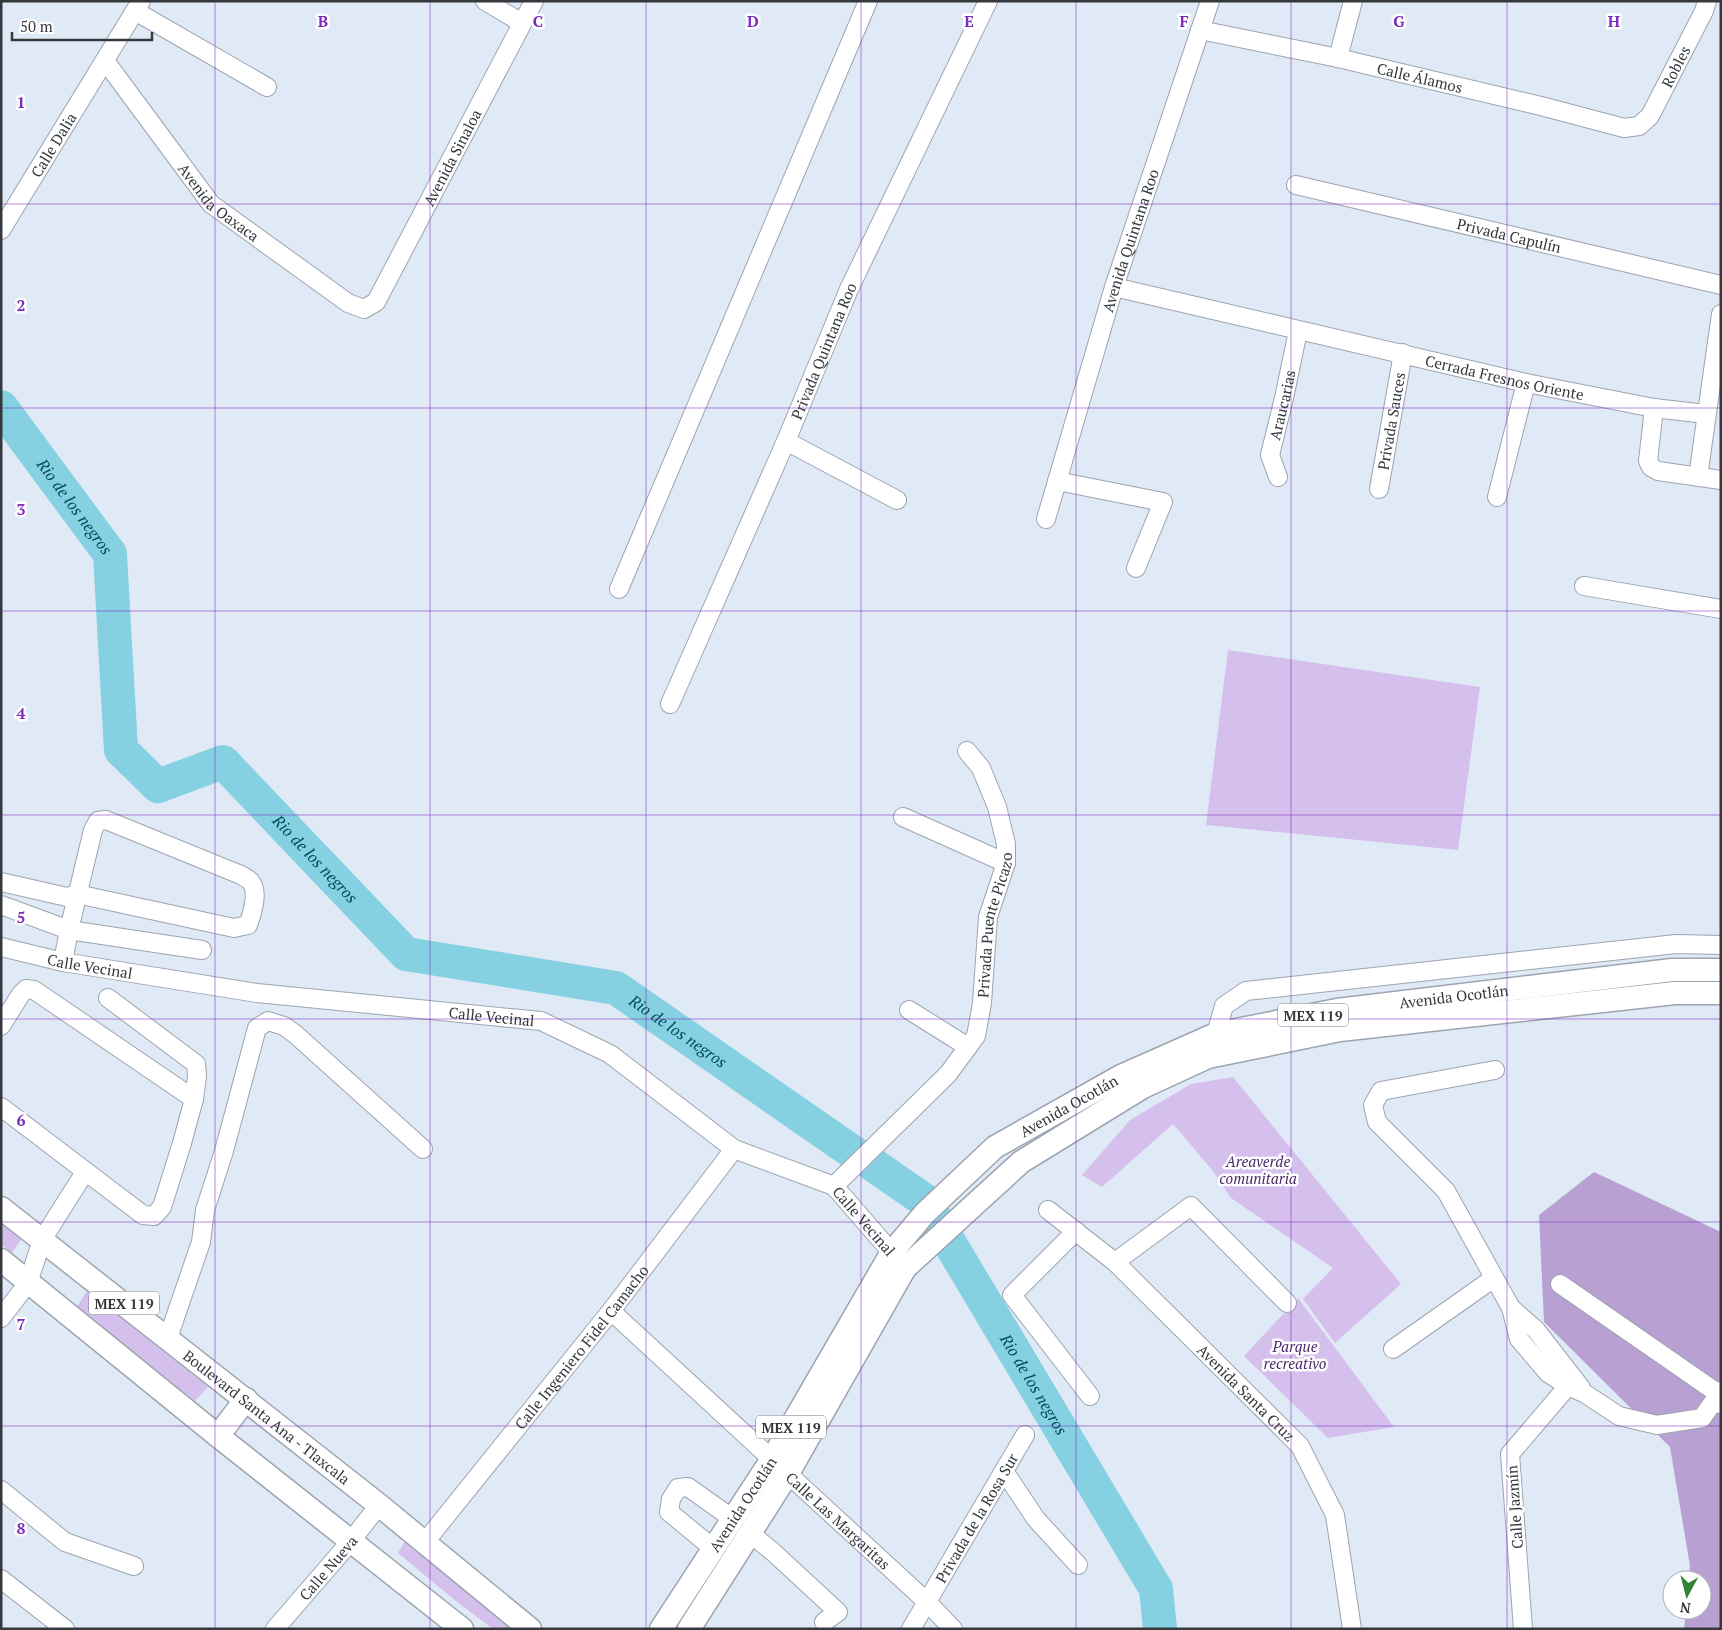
<svg xmlns="http://www.w3.org/2000/svg" width="1722" height="1630" font-family="'PT Serif',serif">
  <rect width="100%" height="100%" fill="#e0e9f6"/>
  <!-- green -->
  <path fill="#d5c0ed" d="M 1228,650 L 1480,687 L 1458,850 L 1206,825 Z
    M 1233,1077 L 1401,1284 L 1335,1343 L 1303,1299 L 1333,1268 L 1231,1198 L 1213,1171 L 1173,1124 L 1102,1187 L 1082,1175 L 1130,1120 L 1191,1084 Z
    M 1,1222 L 22,1238 L 12,1253 L 1,1244 Z
    M 87,1291 L 208,1387 L 195,1401 L 76,1308 Z
    M 1298,1298 L 1394,1427 L 1328,1438 L 1244,1356 Z
    M 405,1541 L 517,1629 L 493,1629 L 457,1602 L 398,1553 Z"/>
  <!-- forest -->
  <path fill="#b8a0d3" d="M 1594,1172 L 1721,1232 L 1721,1629 L 1684,1629 L 1686,1610 L 1702,1610 L 1702,1580 L 1688,1580 L 1690,1566 L 1670,1447 L 1544,1322 L 1539,1215 Z"/>
  <g fill="none" stroke-linecap="round" stroke-linejoin="round">
    <!-- river -->
    <g stroke="#85d0e1" stroke-width="34">
      <path id="s1" d="M 1,407 L 110,554 L 121,750 L 158,786 L 223,762 L 406,954 L 616,988 L 854,1153"/>
      <path id="s2" d="M 872,1164 L 924,1200 L 1156,1589 L 1160,1629"/>
    </g>
    <defs>
      <g id="minor">
        <path d="M 485,1 L 522,23"/>
        <path d="M 135,11 L 267,87"/>
        <path id="s3" d="M 1200,30 L 1338,58 L 1541,106 L 1624,128 L 1639,126 L 1650,116 L 1704,11 L 1707,1"/>
        <path d="M 1338,58 L 1353,1"/>
        <path id="s4" d="M 106,62 L 211,204 L 348,303 L 364,309 L 376,302 L 534,1"/>
        <path id="s5" d="M 1296,185 L 1721,285"/>
        <path id="s6" d="M 1,230 L 141,1"/>
        <path id="s7" d="M 1114,287 L 1526,383 L 1654,408 L 1706,414"/>
        <path d="M 1654,408 L 1648,461 L 1651,467 L 1658,471 L 1721,480"/>
        <path d="M 786,441 L 897,500"/>
        <path id="s8" d="M 1278,477 L 1270,455 L 1284,398 L 1298,331"/>
        <path d="M 1698,477 L 1721,314"/>
        <path d="M 1057,481 L 1163,502 L 1136,568"/>
        <path id="s9" d="M 1379,489 L 1403,353"/>
        <path d="M 1497,497 L 1526,383"/>
        <path id="s10" d="M 1046,519 L 1114,287 L 1210,1"/>
        <path d="M 1584,586 L 1721,609"/>
        <path d="M 619,589 L 868,1"/>
        <path id="s11" d="M 670,704 L 786,441 L 849,289 L 988,1"/>
        <path d="M 903,817 L 1006,863"/>
        <path d="M 1,882 L 67,897 L 77,894 L 234,928 L 248,925 C 252,915 259,892 251,882 C 249,879 244,877 241,875 L 106,820 L 98,821 L 93,830 L 69,930 L 63,962"/>
        <path d="M 1,905 L 69,930 L 202,950"/>
        <path id="s12" d="M 1,947 L 63,962 L 257,993 L 541,1021 L 610,1054 L 734,1149 L 834,1186 L 900,1262"/>
        <path d="M 909,1010 L 968,1047"/>
        <path d="M 1,1026 L 21,994 L 26,989 L 34,990 L 194,1099"/>
        <path d="M 1216,1034 L 1224,1006 L 1246,991 L 1676,944 L 1721,945"/>
        <path d="M 1495,1070 L 1381,1091 L 1373,1105 L 1377,1122 L 1446,1191 L 1511,1308 L 1519,1339 L 1548,1373 L 1568,1386 L 1584,1393 L 1619,1416 L 1657,1425 L 1702,1418 L 1721,1391"/>
        <path d="M 1,1107 L 143,1215 L 154,1216 L 162,1207 L 182,1143 L 194,1099 L 197,1076 L 196,1064 L 108,998"/>
        <path id="s13" d="M 834,1186 L 948,1074 L 976,1036 L 982,1003 L 988,917 L 1006,863 L 1006,844 L 997,807 L 981,768 L 967,751"/>
        <path id="s14" d="M 1048,1210 L 1115,1262 L 1300,1446 L 1335,1515 L 1352,1629"/>
        <path d="M 1076,1231 L 1012,1295 L 1090,1396"/>
        <path d="M 1115,1262 L 1191,1206 L 1287,1303"/>
        <path d="M 1560,1284 L 1719,1394 L 1721,1404"/>
        <path d="M 1511,1308 L 1536,1330 L 1581,1388"/>
        <path id="s15" d="M 611,1311 L 927,1602 L 953,1629"/>
        <path d="M 1,1318 L 28,1283 L 42,1240 L 85,1172"/>
        <path d="M 168,1338 L 201,1242 L 205,1210 L 224,1151 L 257,1028 L 268,1021 L 284,1026 L 295,1034 L 423,1149"/>
        <path d="M 1393,1349 L 1494,1278"/>
        <path d="M 1004,1471 L 1036,1519 L 1078,1565"/>
        <path d="M 1,1490 L 65,1542 L 134,1566"/>
        <path d="M 750,1533 L 773,1552 L 838,1612 L 824,1622"/>
        <path id="s16" d="M 425,1542 L 611,1311 L 734,1149"/>
        <path d="M 714,1549 L 669,1512 L 671,1499 L 678,1488 L 688,1487 L 733,1519"/>
        <path d="M 1,1579 L 65,1629"/>
        <path id="s17" d="M 275,1629 L 351,1541 L 379,1505"/>
        <path id="s18" d="M 911,1629 L 1025,1435"/>
        <path d="M 1523,1629 L 1510,1454 L 1574,1379"/>
      </g>
      <g id="major">
        <path id="s19" d="M 1,1208 L 379,1505 L 530,1629"/>
        <path d="M 1,1260 L 218,1436 L 462,1629"/>
        <path d="M 218,1436 L 246,1399"/>
        <path id="s20" d="M 661,1629 L 772,1459 L 892,1252 L 925,1213 L 995,1147 L 1121,1076 L 1216,1034 L 1337,1010 L 1672,970 L 1721,970"/>
        <path d="M 689,1629 L 787,1475 L 905,1268 L 1021,1162 L 1143,1087 L 1208,1057 L 1340,1030 L 1675,993 L 1721,993"/>
      </g>
    </defs>
    <!-- minor casing -->
    <use href="#minor" stroke="#9ca4b1" stroke-width="20"/>
    <!-- major casing -->
    <use href="#major" stroke="#9ca4b1" stroke-width="25"/>
    <!-- minor -->
    <use href="#minor" stroke="#fff" stroke-width="18"/>
    <!-- major -->
    <use href="#major" stroke="#fff" stroke-width="22"/>
  </g>
  <!-- grid -->
  <path fill="none" stroke="#7b2cbf" stroke-width="1" stroke-opacity="0.55" d="M 215,1 L 215,1629M 430,1 L 430,1629M 646,1 L 646,1629M 861,1 L 861,1629M 1076,1 L 1076,1629M 1291,1 L 1291,1629M 1507,1 L 1507,1629M 1,204 L 1721,204M 1,408 L 1721,408M 1,611 L 1721,611M 1,815 L 1721,815M 1,1019 L 1721,1019M 1,1222 L 1721,1222M 1,1426 L 1721,1426"/>
  <g text-anchor="middle" dominant-baseline="central" stroke-width="5" stroke-linejoin="round" paint-order="stroke">
    <!-- shield labels -->
    <g fill="#fff" stroke="#727478" stroke-width="1">
      <rect x="1278" y="1003.5" width="70" height="23" rx="4"/>
      <rect x="89" y="1291.5" width="70" height="23" rx="4"/>
      <rect x="756" y="1415.5" width="70" height="23" rx="4"/>
    </g>
    <g font-size="14" font-weight="bold" fill="#35393e">
      <text x="1313" y="1015">MEX 119</text>
      <text x="124" y="1303">MEX 119</text>
      <text x="791" y="1427">MEX 119</text>
    </g>
    <!-- street labels -->
    <g font-size="15" fill="#35393e" stroke="#fff">
      <text stroke="none"><textPath href="#s3" startOffset="521">Robles</textPath></text>
      <text stroke="none"><textPath href="#s3" startOffset="225">Calle Álamos</textPath></text>
      <text stroke="none"><textPath href="#s6" startOffset="100">Calle Dalia</textPath></text>
      <text stroke="none"><textPath href="#s4" startOffset="540">Avenida Sinaloa</textPath></text>
      <text stroke="none"><textPath href="#s4" startOffset="181">Avenida Oaxaca</textPath></text>
      <text stroke="none"><textPath href="#s5" startOffset="219">Privada Capulín</textPath></text>
      <text stroke="none"><textPath href="#s10" startOffset="291">Avenida Quintana Roo</textPath></text>
      <text stroke="none"><textPath href="#s11" startOffset="385">Privada Quintana Roo</textPath></text>
      <text stroke="none"><textPath href="#s7" startOffset="401">Cerrada Fresnos Oriente</textPath></text>
      <text stroke="none"><textPath href="#s8" startOffset="75">Araucarias</textPath></text>
      <text stroke="none"><textPath href="#s9" startOffset="69">Privada Sauces</textPath></text>
      <text stroke="none"><textPath href="#s13" startOffset="320">Privada Puente Picazo</textPath></text>
      <text stroke="none"><textPath href="#s12" startOffset="91">Calle Vecinal</textPath></text>
      <text stroke="none"><textPath href="#s20" startOffset="1079">Avenida Ocotlán</textPath></text>
      <text stroke="none"><textPath href="#s12" startOffset="496">Calle Vecinal</textPath></text>
      <text stroke="none"><textPath href="#s20" startOffset="674">Avenida Ocotlán</textPath></text>
      <text stroke="none"><textPath href="#s12" startOffset="931">Calle Vecinal</textPath></text>
      <text stroke="none"><textPath href="#s16" startOffset="250">Calle Ingeniero Fidel Camacho</textPath></text>
      <text stroke="none"><textPath href="#s14" startOffset="270">Avenida Santa Cruz</textPath></text>
      <text stroke="none"><textPath href="#s19" startOffset="338">Boulevard Santa Ana - Tlaxcala</textPath></text>
      <text stroke="none"><textPath href="#s20" startOffset="149">Avenida Ocotlán</textPath></text>
      <text transform="translate(1514 1507) rotate(-94)">Calle Jazmín</text>
      <text stroke="none"><textPath href="#s18" startOffset="129">Privada de la Rosa Sur</textPath></text>
      <text stroke="none"><textPath href="#s15" startOffset="309">Calle Las Margaritas</textPath></text>
      <text stroke="none"><textPath href="#s17" startOffset="81">Calle Nueva</textPath></text>
    </g>
    <!-- park labels -->
    <g font-size="15" font-style="italic" fill="#4b2a69" stroke="#fff">
      <text x="1258" y="1161">Areaverde<tspan x="1258" dy="17">comunitaria</tspan></text>
      <text x="1295" y="1346">Parque<tspan x="1295" dy="17">recreativo</tspan></text>
    </g>
    <!-- water labels -->
    <g font-size="16" font-style="italic" fill="#054b57" stroke="#fff">
      <text stroke="none"><textPath href="#s1" startOffset="124">Rio de los negros</textPath></text>
      <text stroke="none"><textPath href="#s1" startOffset="634">Rio de los negros</textPath></text>
      <text stroke="none"><textPath href="#s1" startOffset="1054">Rio de los negros</textPath></text>
      <text stroke="none"><textPath href="#s2" startOffset="278">Rio de los negros</textPath></text>
    </g>
  </g>
  <g font-size="16" text-anchor="middle" font-weight="bold" fill="#7b2cbf" stroke="#fff" stroke-width="5" stroke-linejoin="round" paint-order="stroke">
    <text x="323" y="27">B</text>
    <text x="538" y="27">C</text>
    <text x="753" y="27">D</text>
    <text x="969" y="27">E</text>
    <text x="1184" y="27">F</text>
    <text x="1399" y="27">G</text>
    <text x="1614" y="27">H</text>
    <text x="21" y="108">1</text>
    <text x="21" y="311">2</text>
    <text x="21" y="515">3</text>
    <text x="21" y="719">4</text>
    <text x="21" y="923">5</text>
    <text x="21" y="1126">6</text>
    <text x="21" y="1330">7</text>
    <text x="21" y="1534">8</text>
  </g>
  <!-- border -->
  <rect width="1722" height="1630" fill="none" stroke="#35393e" stroke-width="5"/>
  <!-- north arrow -->
  <g transform="translate(1687 1595) rotate(187)"><circle r="24" fill="#ffffff" stroke="#aeb0b2"/>
  <path d="M0-4L9 19L0 12L-9 19Z" fill="#2f8534"/>
  <text y="-8" font-size="14" font-weight="bold" text-anchor="middle" fill="#35393e">N</text>
  </g>
  <!-- scale -->
  <path d="M12 32v8h140v-8" fill="none" stroke="#35393e" stroke-width="2.5"/>
  <text x="20" y="32" font-size="15" fill="#35393e" stroke="#ffffff" stroke-width="4" paint-order="stroke">50 m</text>
</svg>
